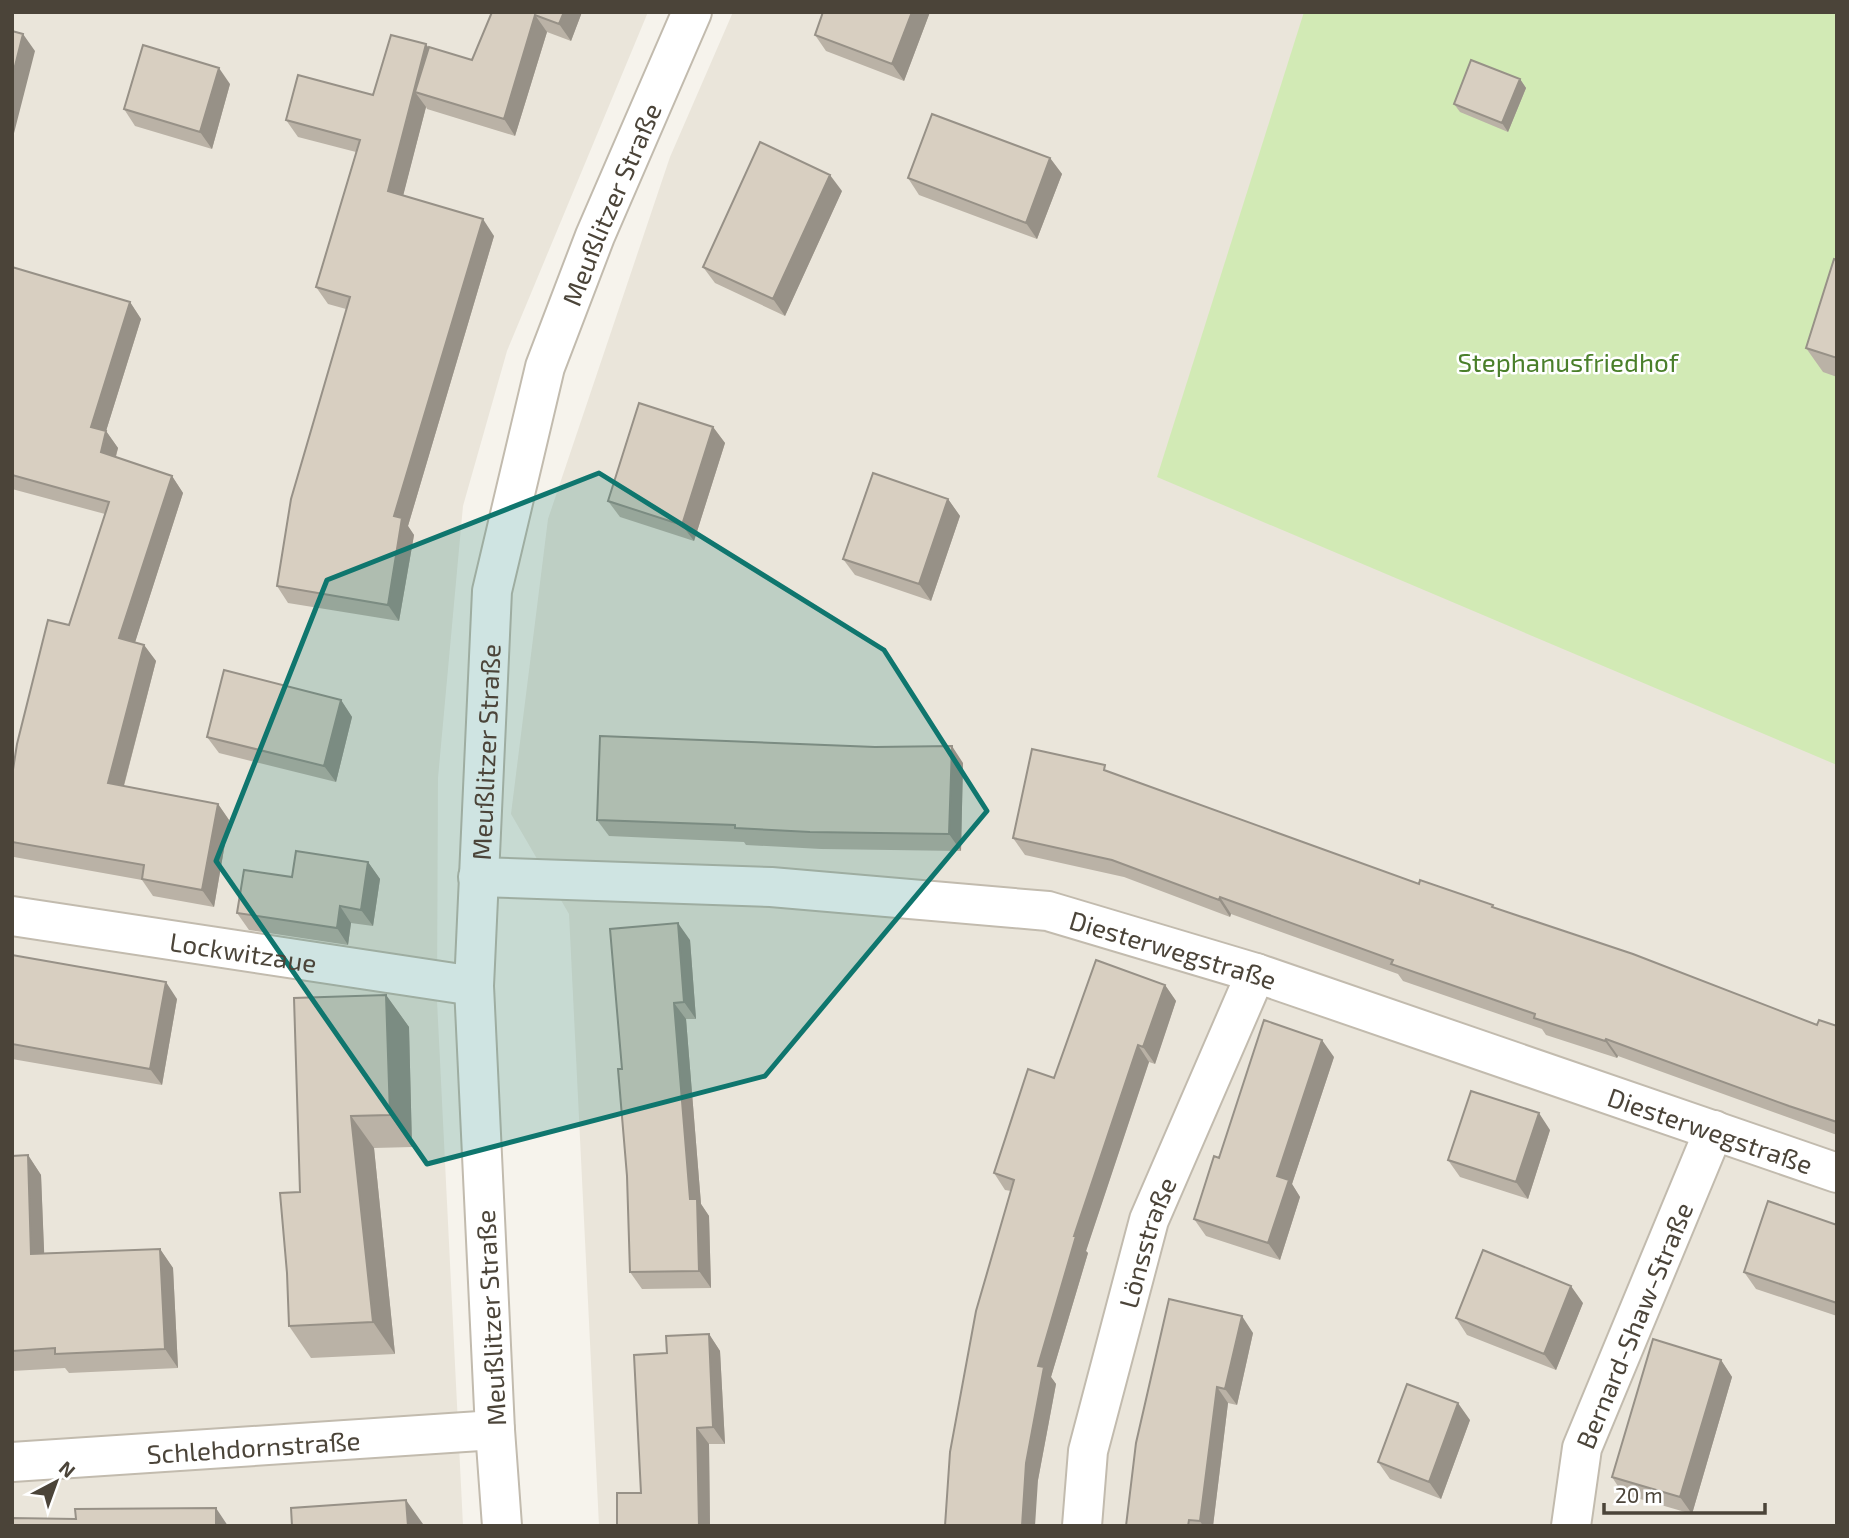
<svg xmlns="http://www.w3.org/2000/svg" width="1849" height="1538" font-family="'Exo 2',sans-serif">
  <rect width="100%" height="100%" fill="#f6f3ec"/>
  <!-- residential -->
  <path fill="#eae5da" d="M 12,12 L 648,12 L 507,351 L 463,506 L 438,778 L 437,1000 L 463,1526 L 12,1526 Z
    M 733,12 L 1837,12 L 1837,1526 L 599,1526 L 569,914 L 511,814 L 548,519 L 670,157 Z"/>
  <!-- green -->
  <path fill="#d2eab5" d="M 1304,12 L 1837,12 L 1837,765 L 1157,477 Z"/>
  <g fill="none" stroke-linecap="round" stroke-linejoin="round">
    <defs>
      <g id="minor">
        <path id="s1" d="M 478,877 L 771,887 L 1048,911 L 1256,973 L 1837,1173"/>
        <path id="s2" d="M 12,916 L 474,986"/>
        <path id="s3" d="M 12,1462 L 495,1430"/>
        <path id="s4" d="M 502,1526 L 495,1430 L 474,986 L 492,591 L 545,367 L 595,236 L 692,12"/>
        <path id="s5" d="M 1082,1526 L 1088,1451 L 1149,1220 L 1256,973"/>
        <path id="s6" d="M 1571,1526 L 1582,1448 L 1714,1130"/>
      </g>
    </defs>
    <!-- minor casing -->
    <use href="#minor" stroke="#c2bbae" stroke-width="42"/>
    <!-- minor -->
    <use href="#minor" stroke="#fff" stroke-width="38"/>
  </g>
  <!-- wall -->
  <path fill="#bab2a6" d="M 492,12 L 582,12 L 571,41 L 547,32 L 515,136 L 427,109 L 426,107 L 403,195 L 494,236 L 408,526 L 414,535 L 399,621 L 288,603 L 277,586 L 346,309 L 328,304 L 316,287 L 356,152 L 298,137 L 286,120 L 373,95 L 429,48 L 472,60 Z
    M 823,12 L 930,12 L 904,81 L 826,51 L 815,35 Z
    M 1520,79 L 1526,88 L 1508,132 L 1460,112 L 1454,104 Z
    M 230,84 L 212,149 L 135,126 L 124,109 Z
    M 1050,158 L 1062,174 L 1037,239 L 919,195 L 908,178 Z
    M 842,191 L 785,316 L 715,283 L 703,267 Z
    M 1837,260 L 1837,377 L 1823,372 L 1806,348 Z
    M 12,267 L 130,302 L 141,319 L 106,431 L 118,448 L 116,457 L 172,476 L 183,493 L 135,642 L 144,645 L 156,661 L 124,786 L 218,804 L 229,820 L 214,907 L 153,896 L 142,880 L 14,857 L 12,855 L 12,776 L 69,625 L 105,514 L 12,489 Z
    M 713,427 L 725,443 L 694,541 L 620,517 L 608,501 Z
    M 948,499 L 960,516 L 931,601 L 855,575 L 843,559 Z
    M 341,700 L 352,717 L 336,782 L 219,753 L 207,737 Z
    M 963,763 L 961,851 L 821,849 L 746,845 L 744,842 L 609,836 L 597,820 Z
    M 1110,772 L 1419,884 L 1496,909 L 1817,1025 L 1837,1026 L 1837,1135 L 1618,1056 L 1617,1058 L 1546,1035 L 1542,1029 L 1403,981 L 1398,974 L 1231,914 L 1230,917 L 1124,877 L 1025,855 L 1013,838 Z
    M 368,862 L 380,879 L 373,926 L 351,923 L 348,945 L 249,930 L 237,913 L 292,877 Z
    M 690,940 L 696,1019 L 686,1019 L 701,1204 L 709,1216 L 711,1288 L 642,1289 L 630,1272 L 627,1176 L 622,1069 Z
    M 12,955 L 177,999 L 162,1085 L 12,1059 Z
    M 1165,985 L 1176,1001 L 1155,1064 L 1149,1062 L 1086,1251 L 1088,1253 L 1051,1377 L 1056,1384 L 1038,1480 L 1011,1191 L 1005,1190 L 994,1173 L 1054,1078 Z
    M 386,995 L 409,1027 L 412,1147 L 374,1148 L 395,1354 L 311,1358 L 289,1326 L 300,1192 Z
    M 1334,1057 L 1292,1184 L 1300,1197 L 1280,1260 L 1206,1236 L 1194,1219 L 1219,1158 Z
    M 1550,1130 L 1528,1199 L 1460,1177 L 1448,1160 Z
    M 28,1155 L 41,1175 L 44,1253 L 160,1249 L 173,1268 L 178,1368 L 69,1373 L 65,1368 L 12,1371 L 12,1156 Z
    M 1837,1225 L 1837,1316 L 1756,1289 L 1744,1272 Z
    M 1169,1299 L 1253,1333 L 1237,1405 L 1228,1403 L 1213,1526 L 1126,1526 Z
    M 1583,1303 L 1556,1370 L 1467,1335 L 1456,1318 Z
    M 709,1334 L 720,1351 L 725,1444 L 709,1444 L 710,1526 L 617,1526 L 641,1493 L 667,1353 Z
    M 1721,1360 L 1732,1377 L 1692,1514 L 1623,1494 L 1612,1477 Z
    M 1470,1420 L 1441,1499 L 1390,1479 L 1378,1462 Z"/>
  <!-- shaded-wall -->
  <path fill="#979187" d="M 564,12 L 582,12 L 571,41 L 559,24 Z
    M 912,12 L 930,12 L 904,81 L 892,64 Z
    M 535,15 L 547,32 L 515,136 L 504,119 Z
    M 23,34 L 35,51 L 12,141 L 12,78 Z
    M 426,44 L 438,61 L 415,92 L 426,107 L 400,208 L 388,191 Z
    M 219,68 L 230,84 L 212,149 L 200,132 Z
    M 1520,79 L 1526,88 L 1508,132 L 1502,123 Z
    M 1050,158 L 1062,174 L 1037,239 L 1026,223 Z
    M 830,175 L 842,191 L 785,316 L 773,299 Z
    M 483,219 L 494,236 L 408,526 L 414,535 L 399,621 L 388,605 L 394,516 Z
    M 130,302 L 141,319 L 102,444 L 91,427 Z
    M 713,427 L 725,443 L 694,541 L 682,525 Z
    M 106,431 L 118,448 L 112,469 L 101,452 Z
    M 172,476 L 183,493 L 131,655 L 119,638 Z
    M 948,499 L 960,516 L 931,601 L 919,584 Z
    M 144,645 L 156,661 L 120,800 L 108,783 Z
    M 341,700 L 352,717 L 336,782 L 324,766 Z
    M 952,746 L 963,763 L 961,851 L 949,834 Z
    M 218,804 L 229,820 L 214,907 L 202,890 Z
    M 368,862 L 380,879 L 373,926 L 361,910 Z
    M 1220,897 L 1231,914 L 1230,917 L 1219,900 Z
    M 340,906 L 351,923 L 348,945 L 337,928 Z
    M 678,923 L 690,940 L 696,1019 L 684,1002 Z
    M 166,982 L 177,999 L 162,1085 L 150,1069 Z
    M 1165,985 L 1176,1001 L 1155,1064 L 1143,1047 Z
    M 386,995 L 409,1027 L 412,1147 L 390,1115 Z
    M 674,1003 L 686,1019 L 701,1204 L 709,1216 L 711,1288 L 699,1271 L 690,1199 Z
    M 1606,1039 L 1618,1056 L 1617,1058 L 1605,1041 Z
    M 1322,1040 L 1334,1057 L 1292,1184 L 1300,1197 L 1280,1260 L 1268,1243 L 1277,1176 Z
    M 1138,1045 L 1149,1062 L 1086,1251 L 1088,1253 L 1051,1377 L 1056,1384 L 1038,1480 L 1035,1526 L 1022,1526 L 1026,1463 L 1038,1366 L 1074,1236 Z
    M 1539,1113 L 1550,1130 L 1528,1199 L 1516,1182 Z
    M 351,1116 L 374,1148 L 395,1354 L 373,1322 Z
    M 28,1155 L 41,1175 L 45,1273 L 31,1254 Z
    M 160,1249 L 173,1268 L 178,1368 L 165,1349 Z
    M 1571,1286 L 1583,1303 L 1556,1370 L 1544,1354 Z
    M 1242,1316 L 1253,1333 L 1237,1405 L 1225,1389 Z
    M 709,1334 L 720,1351 L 725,1444 L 713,1427 Z
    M 1721,1360 L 1732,1377 L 1692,1514 L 1680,1497 Z
    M 1217,1387 L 1228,1403 L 1213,1526 L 1203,1526 L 1200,1521 Z
    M 1458,1403 L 1470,1420 L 1441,1499 L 1429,1482 Z
    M 697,1428 L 709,1444 L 710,1526 L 699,1526 Z
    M 406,1500 L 423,1524 L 423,1526 L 408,1526 Z
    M 216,1508 L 228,1526 L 216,1526 Z"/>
  <!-- building -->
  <path fill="#d8cfc1" stroke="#979187" stroke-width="2" d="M 492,12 L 564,12 L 559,24 L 535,15 L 504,119 L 415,92 L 429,47 L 472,60 Z
    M 823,12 L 912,12 L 892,64 L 815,35 Z
    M 12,31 L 23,34 L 12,78 Z
    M 391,35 L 426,44 L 388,191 L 483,219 L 394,516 L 402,518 L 388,605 L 277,586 L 291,499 L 350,297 L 316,287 L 360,140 L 286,120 L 298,75 L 373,95 Z
    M 143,45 L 219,68 L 200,132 L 124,109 Z
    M 1471,60 L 1520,79 L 1502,123 L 1454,104 Z
    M 932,114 L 1050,158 L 1026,223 L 908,178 Z
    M 760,142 L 830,175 L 773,299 L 703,267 Z
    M 1834,259 L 1837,260 L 1837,358 L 1806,348 Z
    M 12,267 L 130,302 L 91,427 L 106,431 L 101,452 L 172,476 L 119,638 L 144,645 L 108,783 L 218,804 L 202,890 L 142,879 L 144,865 L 12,842 L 12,776 L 17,744 L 48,620 L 69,625 L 109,502 L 12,475 Z
    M 639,403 L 713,427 L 682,525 L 608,501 Z
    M 873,473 L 948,499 L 919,584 L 843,559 Z
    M 224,670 L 341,700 L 324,766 L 207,737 Z
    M 600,736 L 875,747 L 952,746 L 949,834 L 810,832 L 735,828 L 735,825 L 597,820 Z
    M 1032,749 L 1105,765 L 1104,770 L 1419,884 L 1420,880 L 1493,905 L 1492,907 L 1633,954 L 1817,1025 L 1819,1020 L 1837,1026 L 1837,1122 L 1789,1106 L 1606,1039 L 1605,1041 L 1534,1018 L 1535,1014 L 1391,964 L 1393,960 L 1220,897 L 1219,900 L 1112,860 L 1013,838 Z
    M 296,851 L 368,862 L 361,910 L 340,906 L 337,928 L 237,913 L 244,870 L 292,877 Z
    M 678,923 L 684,1002 L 674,1003 L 690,1199 L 697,1199 L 699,1271 L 630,1272 L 627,1176 L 618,1069 L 622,1069 L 610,929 Z
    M 12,955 L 166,982 L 150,1069 L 12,1044 Z
    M 1096,960 L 1165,985 L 1143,1047 L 1138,1045 L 1074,1236 L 1076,1236 L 1038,1366 L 1044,1367 L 1026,1463 L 1022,1526 L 945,1526 L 950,1452 L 976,1311 L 1014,1180 L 994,1173 L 1028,1069 L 1054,1078 Z
    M 386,995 L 390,1115 L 351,1116 L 373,1322 L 289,1326 L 287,1273 L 280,1193 L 300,1192 L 294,998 Z
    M 1264,1020 L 1322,1040 L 1277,1176 L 1289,1180 L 1268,1243 L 1194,1219 L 1214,1156 L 1219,1158 Z
    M 1471,1091 L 1539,1113 L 1516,1182 L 1448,1160 Z
    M 28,1155 L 31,1254 L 160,1249 L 165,1349 L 55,1354 L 55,1348 L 12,1351 L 12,1156 Z
    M 1768,1201 L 1837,1225 L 1837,1303 L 1744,1272 Z
    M 1483,1250 L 1571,1286 L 1544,1354 L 1456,1318 Z
    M 1169,1299 L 1242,1316 L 1225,1389 L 1217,1387 L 1200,1521 L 1189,1520 L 1188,1526 L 1126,1526 L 1136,1443 Z
    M 709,1334 L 713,1427 L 697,1428 L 699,1526 L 617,1526 L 617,1493 L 641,1493 L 634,1355 L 667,1353 L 666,1336 Z
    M 1653,1339 L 1721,1360 L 1680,1497 L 1612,1477 Z
    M 1407,1384 L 1458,1403 L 1429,1482 L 1378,1462 Z
    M 406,1500 L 408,1526 L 292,1526 L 291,1508 Z
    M 216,1508 L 216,1526 L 12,1526 L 12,1518 L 76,1519 L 75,1509 Z"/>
  <!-- marked area -->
  <path fill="#0f766e" fill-opacity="0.2" stroke="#0f766e" stroke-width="5" stroke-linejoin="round" d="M 599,473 L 884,650 L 987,811 L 765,1076 L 427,1164 L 216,861 L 327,580 Z"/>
  <g text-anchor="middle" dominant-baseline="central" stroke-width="5" stroke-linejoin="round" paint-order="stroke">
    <!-- street labels -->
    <g font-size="26" fill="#4b4439" stroke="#fff">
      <text stroke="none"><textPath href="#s4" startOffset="1342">Meußlitzer Straße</textPath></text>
      <text stroke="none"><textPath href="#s4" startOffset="775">Meußlitzer Straße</textPath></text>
      <text stroke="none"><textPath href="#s1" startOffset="702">Diesterwegstraße</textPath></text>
      <text stroke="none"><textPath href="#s2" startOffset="234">Lockwitzaue</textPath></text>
      <text stroke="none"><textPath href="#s1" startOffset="1269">Diesterwegstraße</textPath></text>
      <text stroke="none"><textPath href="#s5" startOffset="292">Lönsstraße</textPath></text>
      <text transform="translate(490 1318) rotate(-93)">Meußlitzer Straße</text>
      <text stroke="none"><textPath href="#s6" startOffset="212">Bernard-Shaw-Straße</textPath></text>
      <text stroke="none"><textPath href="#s3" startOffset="242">Schlehdornstraße</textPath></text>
    </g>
    <!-- park labels -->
    <g font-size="26" fill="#4a7f2a" stroke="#fff">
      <text x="1568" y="361">Stephanusfriedhof</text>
    </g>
  </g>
  <!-- border -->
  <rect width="1849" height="1538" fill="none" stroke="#4b4439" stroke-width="28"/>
  <!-- north arrow -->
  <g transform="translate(56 1482) rotate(41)" stroke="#ffffff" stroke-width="5" paint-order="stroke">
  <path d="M0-5L12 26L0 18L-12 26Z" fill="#4b4439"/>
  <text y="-10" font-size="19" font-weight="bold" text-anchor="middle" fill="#4b4439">N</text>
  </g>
  <!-- scale -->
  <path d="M1604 1503v10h161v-10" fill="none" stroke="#4b4439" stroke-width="3.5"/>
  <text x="1615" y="1503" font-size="21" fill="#4b4439" stroke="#ffffff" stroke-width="5" paint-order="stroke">20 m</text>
</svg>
